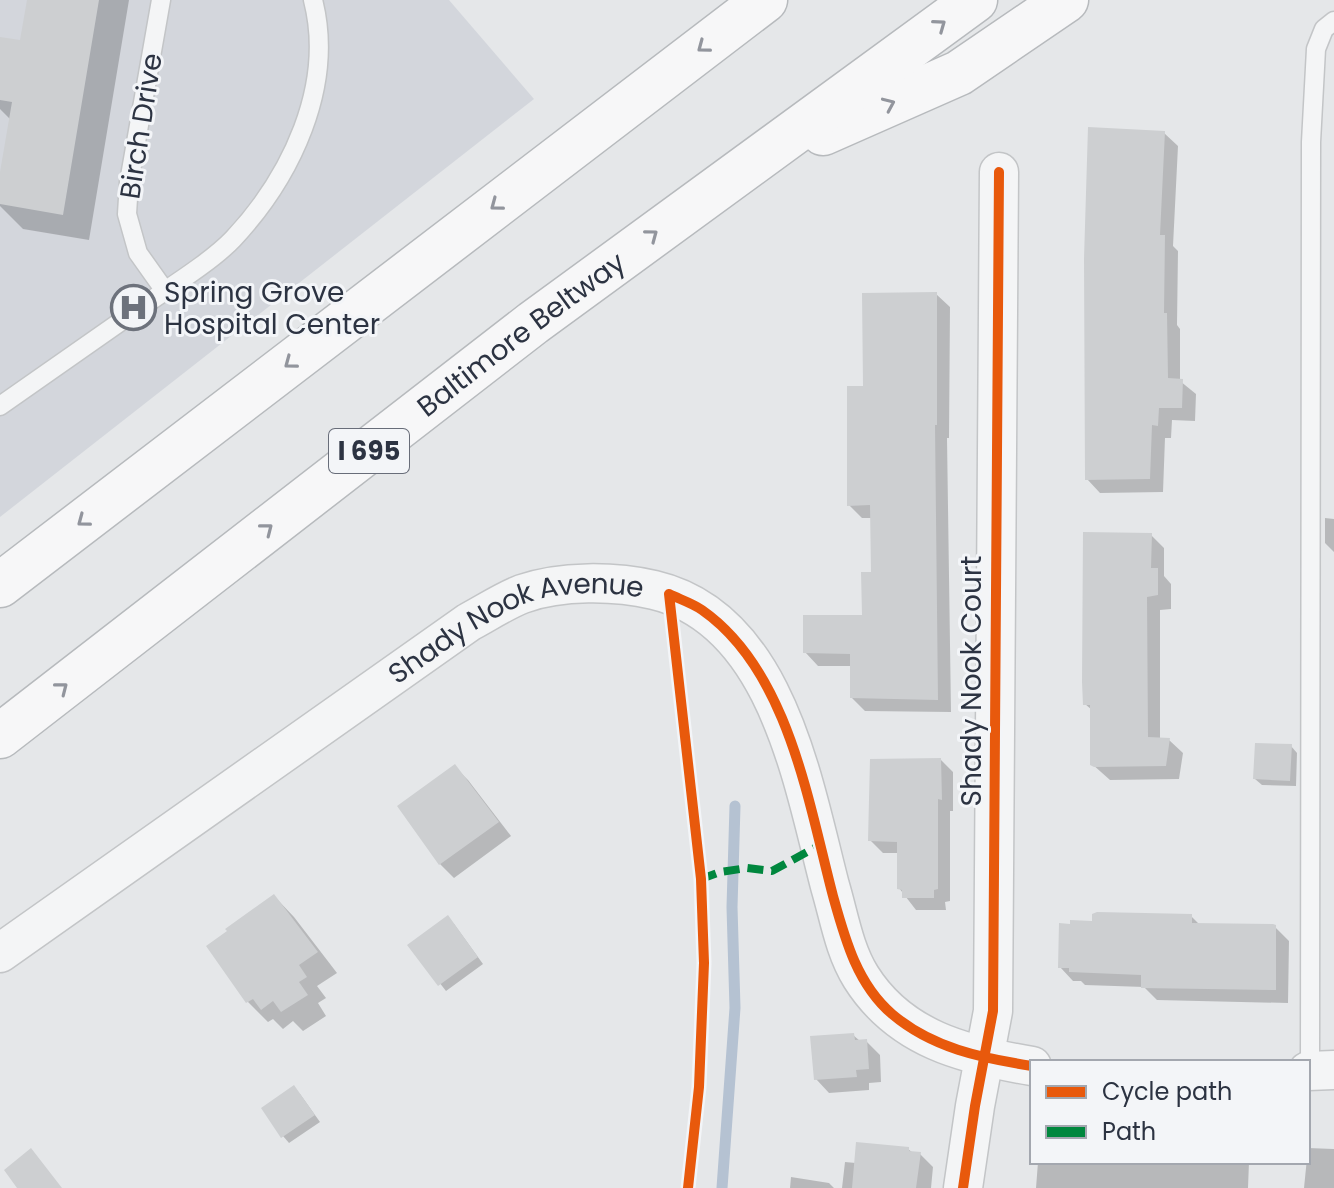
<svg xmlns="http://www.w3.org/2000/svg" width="1334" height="1188" font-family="Poppins,sans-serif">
  <rect width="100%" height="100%" fill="#e5e7e9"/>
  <!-- built -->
  <path fill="#d3d6dc" d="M 0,0 L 449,0 L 534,99 L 0,517 Z"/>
  <!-- shadow -->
  <path fill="#0003" d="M 29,0 L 129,0 L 89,240 L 23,229 L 0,206 L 0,184 L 11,120 L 0,109 L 0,39 L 22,43 Z
    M 1164,133 L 1178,146 L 1173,246 L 1178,251 L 1177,325 L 1180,329 L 1180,381 L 1196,394 L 1195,421 L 1172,420 L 1171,438 L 1165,438 L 1163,492 L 1100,493 L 1087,479 Z
    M 936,294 L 950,307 L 949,438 L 947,438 L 951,712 L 865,711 L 852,698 L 852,666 L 818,666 L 805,652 L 864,617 L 873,574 L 872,518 L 862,518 L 849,505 L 865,388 Z
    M 1325,518 L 1334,519 L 1334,552 L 1325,543 Z
    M 1151,535 L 1164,548 L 1164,576 L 1171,584 L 1171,609 L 1160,610 L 1160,740 L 1169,740 L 1183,753 L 1179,779 L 1110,780 L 1092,764 L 1092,710 L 1085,704 Z
    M 1291,746 L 1297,753 L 1296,786 L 1262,785 L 1255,779 Z
    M 941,760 L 953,772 L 953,811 L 950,811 L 950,901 L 945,902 L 946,910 L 916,910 L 899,888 L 899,853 L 883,853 L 870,840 Z
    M 455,767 L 468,780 L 511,836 L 454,878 L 440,864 Z
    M 274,896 L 294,917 L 337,973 L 317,986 L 326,998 L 318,1003 L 326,1016 L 303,1031 L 293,1021 L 283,1029 L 273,1019 L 268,1022 L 248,1002 Z
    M 1191,916 L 1200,925 L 1275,927 L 1289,941 L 1288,1003 L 1157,1000 L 1144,987 L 1085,985 L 1081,981 L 1073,981 L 1060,967 Z
    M 454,924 L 483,964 L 446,991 L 410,945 Z
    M 853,1035 L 860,1041 L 866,1041 L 880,1055 L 881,1082 L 869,1083 L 869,1090 L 829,1093 L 816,1079 Z
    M 300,1094 L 320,1122 L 289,1143 L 283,1136 Z
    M 1308,1148 L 1334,1149 L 1334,1188 L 1304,1188 Z
    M 908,1149 L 913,1153 L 920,1154 L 933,1167 L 931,1188 L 842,1188 L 845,1162 L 856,1163 Z
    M 1038,1162 L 1249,1162 L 1248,1188 L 1036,1188 Z
    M 791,1177 L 829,1183 L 834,1188 L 790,1188 Z"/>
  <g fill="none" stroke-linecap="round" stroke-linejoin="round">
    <!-- stream -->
    <path stroke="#b5c2d2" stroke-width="11" d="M 722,1188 L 735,1008 L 732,907 L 735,806"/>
  </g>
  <!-- building -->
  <path fill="#cdcfd1" d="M 27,0 L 99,0 L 63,215 L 0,204 L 0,172 L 12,102 L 0,100 L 0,37 L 20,40 Z
    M 1088,127 L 1165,131 L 1160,235 L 1165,235 L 1164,313 L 1167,313 L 1168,378 L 1183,379 L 1182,408 L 1159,408 L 1158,426 L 1152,425 L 1150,479 L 1085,480 L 1084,259 Z
    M 937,292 L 937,425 L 935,425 L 938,700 L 850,698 L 850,654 L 803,653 L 803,615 L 862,615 L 861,572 L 871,572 L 870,505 L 847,506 L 847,386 L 863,386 L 862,293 Z
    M 1083,532 L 1152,533 L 1151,568 L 1158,568 L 1158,595 L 1147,597 L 1148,737 L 1170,738 L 1166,766 L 1094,767 L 1090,765 L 1090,705 L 1083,705 L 1082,682 Z
    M 1255,743 L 1292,744 L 1290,781 L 1253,779 Z
    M 941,758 L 942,800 L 938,799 L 938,889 L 934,890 L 934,898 L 902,898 L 902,890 L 897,889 L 897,842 L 868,841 L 870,759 Z
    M 455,764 L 499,822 L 439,865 L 397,806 Z
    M 274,894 L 318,952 L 299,965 L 307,977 L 299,982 L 308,995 L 281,1012 L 273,1001 L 261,1010 L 253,999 L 246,1003 L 206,946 L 227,931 L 225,929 Z
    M 1097,912 L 1192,914 L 1192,923 L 1273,924 L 1276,925 L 1276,990 L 1141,988 L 1141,975 L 1069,972 L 1069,968 L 1058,968 L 1059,923 L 1070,924 L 1070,920 L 1092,921 L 1092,914 Z
    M 448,915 L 478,957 L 438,986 L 407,945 Z
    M 854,1033 L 855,1040 L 867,1039 L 869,1069 L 856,1070 L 857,1077 L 814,1080 L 810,1036 Z
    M 294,1085 L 315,1115 L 281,1138 L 261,1108 Z
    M 856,1142 L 909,1147 L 909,1151 L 921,1152 L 916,1188 L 852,1188 Z
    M 31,1148 L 62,1188 L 17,1188 L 4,1170 Z"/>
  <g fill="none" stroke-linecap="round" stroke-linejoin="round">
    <defs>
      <path id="lane" d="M 161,0 L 129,182 L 127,214 L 138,253 L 165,291
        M 0,406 C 50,371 100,336 150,301 C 175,284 213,260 233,239 C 291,177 335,86 313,0
        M 1310,1071 L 1311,142 L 1316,49 L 1324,29 L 1334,21"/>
      <g id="street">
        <path id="s1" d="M 0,953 L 469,622 C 486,613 504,601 522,594 C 561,580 615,581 654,590 C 777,619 803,783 830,886 C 839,916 844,950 861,977 C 900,1039 965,1055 1032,1066"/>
        <path d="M 1308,1071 L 1334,1070"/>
        <path d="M 963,1188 L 975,1106 L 993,1011 L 999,172"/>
      </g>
      <g id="highway">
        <path d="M 823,133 L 959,73 L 1066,0"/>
        <path d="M 0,585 L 765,0"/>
        <path id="s2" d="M 0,736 L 533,323 L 975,0"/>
      </g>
    </defs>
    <!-- lane casing -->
    <use href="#lane" stroke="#c3c5c7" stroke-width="21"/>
    <!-- street casing -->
    <use href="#street" stroke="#c3c5c7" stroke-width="41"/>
    <!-- highway casing -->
    <use href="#highway" stroke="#b7babd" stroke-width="47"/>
    <!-- lane -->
    <use href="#lane" stroke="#f4f5f6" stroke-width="18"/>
    <!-- street -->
    <use href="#street" stroke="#f4f5f6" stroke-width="38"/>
    <!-- highway -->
    <use href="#highway" stroke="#f7f7f8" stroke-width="44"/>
    <!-- quiet -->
    <path stroke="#00873e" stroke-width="8" stroke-dasharray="16 8" stroke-linecap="butt" d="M 701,879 L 720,872 L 747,868 L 772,871 L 820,845"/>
    <defs>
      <path id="cycleway" d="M 669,594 C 679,599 692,603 702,610 C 788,670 808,801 833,896 C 845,939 857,984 892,1014 C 932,1048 981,1058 1032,1066
        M 669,594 L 701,879 L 704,963 L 699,1087 L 688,1188
        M 963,1188 L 975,1106 L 993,1011 L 999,172"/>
    </defs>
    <!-- cycleway casing -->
    <use href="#cycleway" stroke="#f3f5f8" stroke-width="15"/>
    <!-- cycleway -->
    <use href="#cycleway" stroke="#e8590c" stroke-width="10"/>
  </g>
  <!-- one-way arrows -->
  <defs><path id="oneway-chevron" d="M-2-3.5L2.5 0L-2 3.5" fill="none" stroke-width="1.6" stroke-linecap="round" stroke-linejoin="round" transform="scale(2)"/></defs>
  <g stroke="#92959d">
    <use href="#oneway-chevron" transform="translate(940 25) rotate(-36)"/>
    <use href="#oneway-chevron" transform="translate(703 47) rotate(143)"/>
    <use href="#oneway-chevron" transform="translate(889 104) rotate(-24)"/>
    <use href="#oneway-chevron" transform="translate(496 205) rotate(143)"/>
    <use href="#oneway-chevron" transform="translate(652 235) rotate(-37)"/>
    <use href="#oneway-chevron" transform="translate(290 363) rotate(143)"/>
    <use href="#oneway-chevron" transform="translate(83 521) rotate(143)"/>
    <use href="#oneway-chevron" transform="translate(267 529) rotate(-38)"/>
    <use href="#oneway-chevron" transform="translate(62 688) rotate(-38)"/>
  </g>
  <!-- icons -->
  <defs>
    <symbol id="hospital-ring" viewBox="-11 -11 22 22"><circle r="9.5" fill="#f3f5f8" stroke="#6d727c" stroke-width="1.5"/><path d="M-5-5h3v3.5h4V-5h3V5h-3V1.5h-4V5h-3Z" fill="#6d727c"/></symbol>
  </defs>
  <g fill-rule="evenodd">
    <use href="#hospital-ring" x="108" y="282" width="51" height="51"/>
  </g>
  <g text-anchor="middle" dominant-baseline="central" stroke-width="6" stroke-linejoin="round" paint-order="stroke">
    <!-- shield labels -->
    <rect fill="#f3f5f8" stroke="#686d79" stroke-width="2" x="329" y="429" width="80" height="44" rx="6"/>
    <g font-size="26" font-weight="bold" fill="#2c3342">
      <text x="369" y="451">I 695</text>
    </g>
    <!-- street labels -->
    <g font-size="28" fill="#2c3342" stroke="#f3f5f8">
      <text transform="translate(141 126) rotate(-81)">Birch Drive</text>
      <text stroke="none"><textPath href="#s2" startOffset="658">Baltimore Beltway</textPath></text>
      <text stroke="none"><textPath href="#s1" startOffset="618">Shady Nook Avenue</textPath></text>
      <text transform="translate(971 681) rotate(-90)">Shady Nook Court</text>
    </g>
    <!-- poi labels -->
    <g font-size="28" fill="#2c3342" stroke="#f3f5f8" text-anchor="start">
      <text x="164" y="292">Spring Grove<tspan x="164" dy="32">Hospital Center</tspan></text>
    </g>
  </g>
  <!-- legend -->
  <rect x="1030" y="1060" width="280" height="104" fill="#f3f5f8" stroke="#a3a7af" stroke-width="2"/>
  <rect x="1046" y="1086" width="40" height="12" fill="#e8590c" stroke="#a3a7af" stroke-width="2"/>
  <text x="1102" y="1100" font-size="24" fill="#2c3342">Cycle path</text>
  <rect x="1046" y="1126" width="40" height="12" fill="#00873e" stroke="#a3a7af" stroke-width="2"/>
  <text x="1102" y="1140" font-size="24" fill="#2c3342">Path</text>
</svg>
